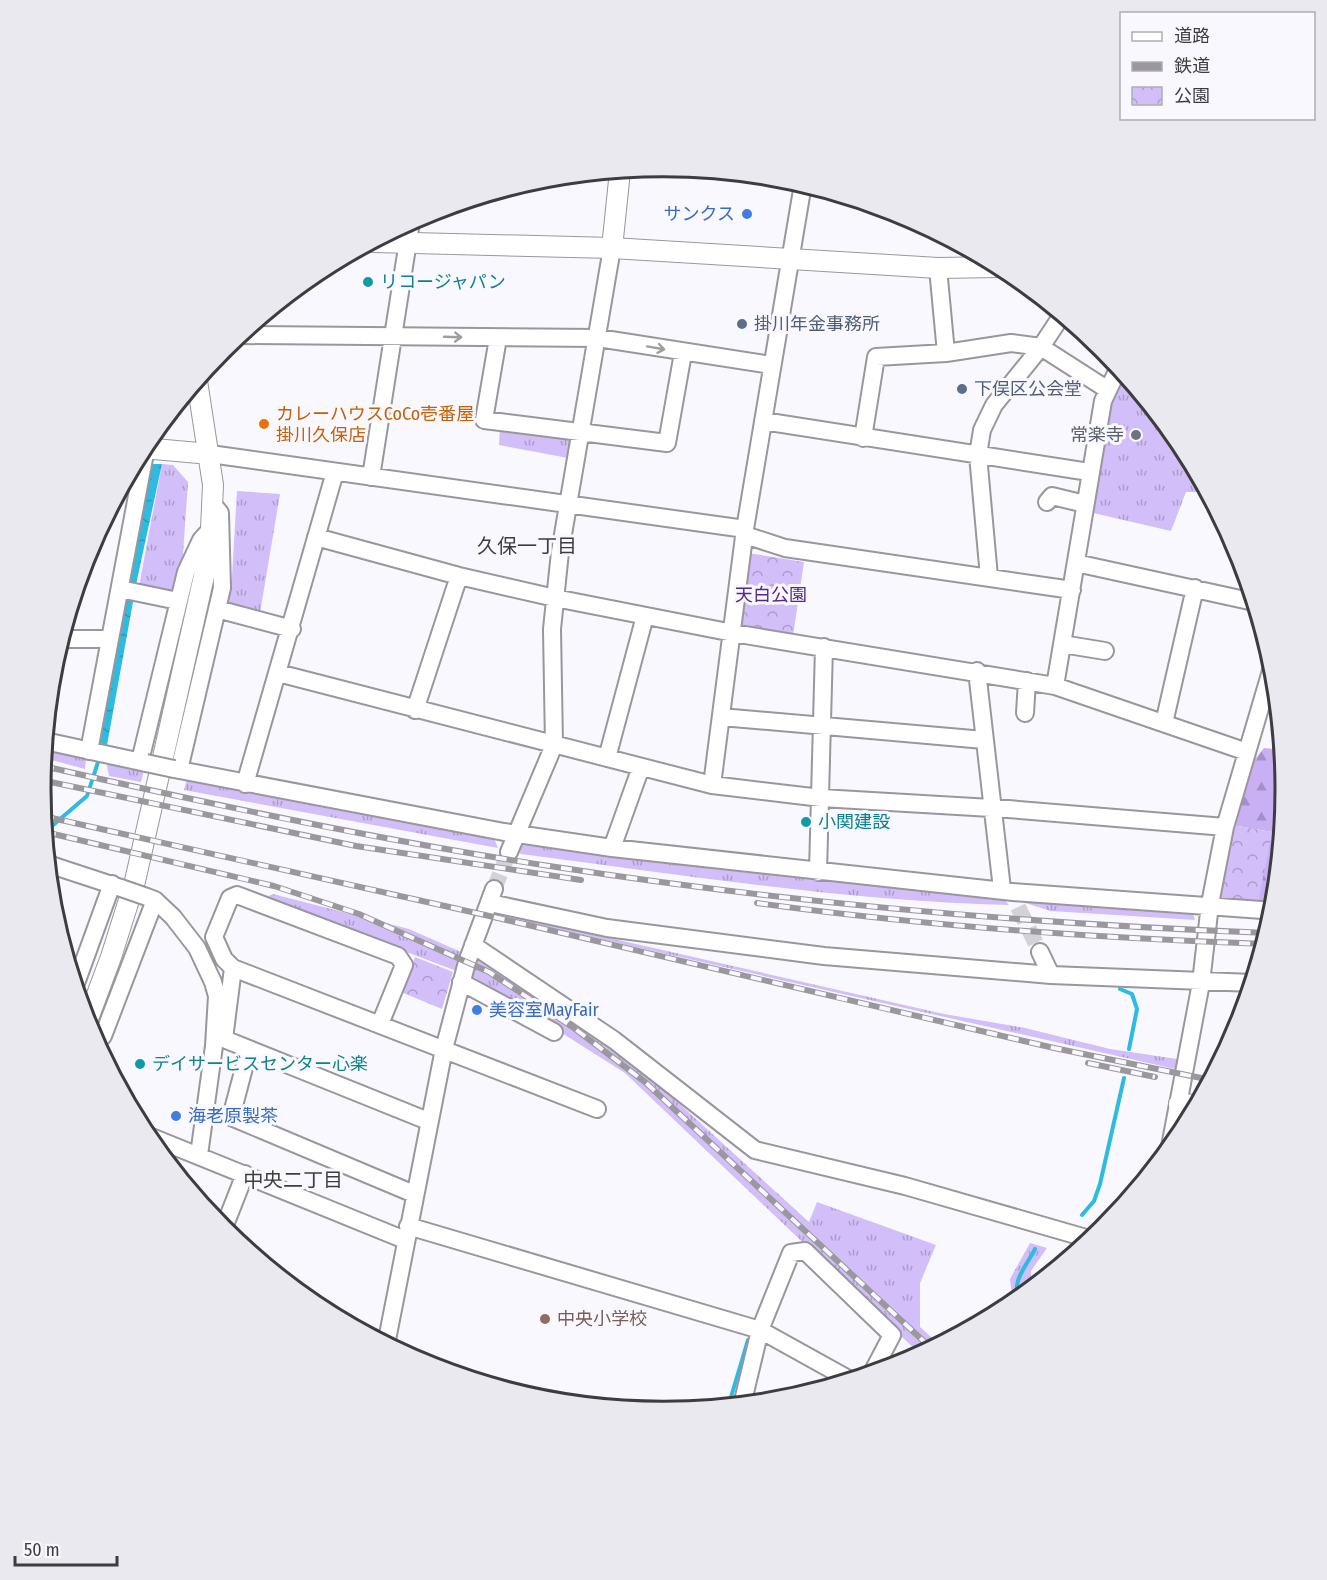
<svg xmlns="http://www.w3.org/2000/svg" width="1327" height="1580" font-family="'Fira Sans Condensed','Noto Sans JP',sans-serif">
  <defs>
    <pattern id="grass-tufts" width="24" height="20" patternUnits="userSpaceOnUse" patternTransform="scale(1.5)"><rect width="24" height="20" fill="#d2bef8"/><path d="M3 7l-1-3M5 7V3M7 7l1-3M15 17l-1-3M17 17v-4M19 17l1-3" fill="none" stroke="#ac9cca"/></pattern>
    <pattern id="forest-firs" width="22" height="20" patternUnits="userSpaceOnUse" patternTransform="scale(1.5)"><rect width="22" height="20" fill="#c9b0f5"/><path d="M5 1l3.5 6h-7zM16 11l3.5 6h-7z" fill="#a490c8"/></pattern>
    <pattern id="park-crowns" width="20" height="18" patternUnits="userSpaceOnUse" patternTransform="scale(1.5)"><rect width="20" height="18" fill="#d2bef8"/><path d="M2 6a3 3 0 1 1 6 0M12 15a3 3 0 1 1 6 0" fill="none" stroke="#ac9cca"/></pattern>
    <pattern id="water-ripples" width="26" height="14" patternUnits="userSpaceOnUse" patternTransform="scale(1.5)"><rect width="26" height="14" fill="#2ebbe0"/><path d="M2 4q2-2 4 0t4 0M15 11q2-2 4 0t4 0" fill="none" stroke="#2899b7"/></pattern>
  </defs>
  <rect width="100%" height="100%" fill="#faf8ff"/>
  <!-- grass -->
  <path fill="url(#grass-tufts)" d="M 1123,372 L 1182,444 L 1201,481 L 1198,492 L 1186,492 L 1171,531 L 1089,512 L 1103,432 Z
    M 500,426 L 571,437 L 568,458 L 499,445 Z
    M 162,464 L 173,465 L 188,482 L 182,568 L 175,593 L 139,586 Z
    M 237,491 L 280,494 L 260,613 L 225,607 L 232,576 Z
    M 45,748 L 86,759 L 85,769 L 44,758 Z
    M 106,761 L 144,770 L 141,782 L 109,776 Z
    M 187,779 L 494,838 L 498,848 L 184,790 Z
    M 524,840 L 614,855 L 1003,898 L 1009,905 C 846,901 683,875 521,854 L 517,851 Z
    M 273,894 L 409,929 L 488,964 L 629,1058 L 809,1222 L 817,1202 L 936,1245 L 920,1283 L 920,1327 L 940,1345 L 921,1355 L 625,1073 L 475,978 L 264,898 Z
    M 1031,898 L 1192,910 L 1195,920 L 1051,911 L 1022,902 Z
    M 495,912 L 944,1014 L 1025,1028 L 1110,1049 L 1177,1059 L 1179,1070 L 494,915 Z
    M 1030,1243 L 1047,1248 L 1031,1271 L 1031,1290 L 1013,1305 L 1010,1279 Z"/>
  <!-- forest -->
  <path fill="url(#forest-firs)" d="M 1264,748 L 1283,750 L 1286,790 L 1275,904 L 1255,901 L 1272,832 L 1232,825 L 1249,766 Z"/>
  <!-- park -->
  <path fill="url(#park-crowns)" d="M 748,553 L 804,562 L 793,636 L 738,628 Z
    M 1232,825 L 1272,832 L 1258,903 L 1217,900 Z
    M 415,957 L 453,972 L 442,1009 L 401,992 Z"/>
  <!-- water -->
  <path fill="url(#water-ripples)" d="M 152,464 L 162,464 L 137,580 L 107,745 L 100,743 Z"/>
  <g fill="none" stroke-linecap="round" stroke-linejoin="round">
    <!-- stream -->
    <path stroke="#2ebbe0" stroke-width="4" d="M 45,832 L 87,796 L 99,759
      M 1120,989 L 1132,994 L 1137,1009 L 1129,1049
      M 1082,1215 L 1094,1201 L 1100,1184 L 1124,1078
      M 1018,1301 C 1012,1279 1026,1267 1035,1249
      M 728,1407 L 748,1340"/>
    <!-- minor-tunnel -->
    <path stroke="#d4d2d9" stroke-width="16" stroke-dasharray="16 8" stroke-linecap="butt" d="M 494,889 L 509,852
      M 1018,907 L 1040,952"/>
    <defs>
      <path id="minor" d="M 938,268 L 946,353
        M 240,335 L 598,338 L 771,365
        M 498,338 L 484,420 L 667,443 L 683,353
        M 763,421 L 1089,472
        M 863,438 L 876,357 L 946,353 L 1011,343 L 1041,347 L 1108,390
        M 210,454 L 745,529
        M 371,477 L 411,222
        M 1047,502 L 1052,496 L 1085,504
        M 745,535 L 785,548 L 1072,590
        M 316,537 L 459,576 L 555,598 L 733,633 L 1055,686 L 1247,752
        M 1076,563 L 1254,602
        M 989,577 L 978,455 L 982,430 L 994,405 L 1041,347 L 1062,315
        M 120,589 L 178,601
        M 217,609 L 292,629
        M 61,639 L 110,639
        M 1062,644 L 1105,651
        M 977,671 L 1002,889
        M 278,673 L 712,785 L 821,798 L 1008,809 L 1225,827
        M 1055,686 L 1103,401 L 1119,367
        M 415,710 L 459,576
        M 1025,713 L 1027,681
        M 721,717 L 984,740
        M 1164,723 L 1195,588
        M 45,741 L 146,763
        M 89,751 L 146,448
        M 607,758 L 645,616
        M 140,761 L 186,572 L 201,540 L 211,529
        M 174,769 L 504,832 L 612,848 L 1013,892 L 1275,911
        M 179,770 L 222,588 L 220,513 L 216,508
        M 245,784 L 335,472
        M 712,785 L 745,529 L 803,184
        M 612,848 L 641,767
        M 509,852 L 554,745 L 552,629 L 560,552 L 612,248
        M 48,864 L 121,888
        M 818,872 L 824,647
        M 147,897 L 155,900 L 173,917 L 197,948 L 213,982 L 217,996 L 214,1046 L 199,1155
        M 490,903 L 607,928 L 824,956 L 1051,975 L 1253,983
        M 473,945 L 614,1040 L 755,1150 L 905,1186 L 1093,1240
        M 1040,952 L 1051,975
        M 233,968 L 224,1039 L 428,1121
        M 461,982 L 554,1032
        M 75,986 L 112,884
        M 380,1024 L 404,965 L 398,956 L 237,895 L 230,898 L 214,937 L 224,959 L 233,968 L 597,1109
        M 96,1043 L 103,1036 L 155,900
        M 249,1049 L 231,1117 L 414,1194
        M 144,1134 L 405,1240
        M 1169,1152 L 1201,983 L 1210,904 L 1225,827 L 1273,664
        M 408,1226 L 760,1330 L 852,1381
        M 223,1230 L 245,1174
        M 369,1336 L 387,1343
        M 386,1345 L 444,1049 L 467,962 L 494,889
        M 742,1405 L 760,1330 L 791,1253 L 805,1251 L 892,1335 L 871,1375"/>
      <path id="tertiary" d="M 374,242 L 612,248 L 938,268 L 999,267
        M 612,248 L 620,171
        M 143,448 L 210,454
        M 86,1024 L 111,957 L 135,881 L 204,576 L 211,529 L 213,485 L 197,381
        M 1179,1104 L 1198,1105"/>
    </defs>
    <!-- minor casing -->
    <use href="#minor" stroke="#99969e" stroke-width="20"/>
    <!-- tertiary casing -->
    <use href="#tertiary" stroke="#99969e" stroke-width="22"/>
    <!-- minor -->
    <use href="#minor" stroke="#fff" stroke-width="16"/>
    <!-- tertiary -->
    <use href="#tertiary" stroke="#fff" stroke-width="20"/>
    <defs>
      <path id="rail" d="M 43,766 C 213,805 383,841 556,867 C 791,903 1030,924 1268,933
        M 41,780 L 356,846 L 581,880
        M 43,816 L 485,915 L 1054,1048 L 1211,1080
        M 45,832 L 274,886 L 359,914 L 489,972 L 574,1028 L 645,1082 L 932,1349
        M 757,903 C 925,926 1095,938 1265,944
        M 1088,1063 L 1155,1077"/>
    </defs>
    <!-- rail casing -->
    <use href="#rail" stroke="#9a989d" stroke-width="6"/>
    <!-- rail -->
    <use href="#rail" stroke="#faf8ff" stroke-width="4" stroke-dasharray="11" stroke-linecap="butt"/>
    <defs>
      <path id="minor-bridge" d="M 146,763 L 174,769
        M 121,888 L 147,897"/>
    </defs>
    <!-- minor-bridge casing -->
    <use href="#minor-bridge" stroke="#99969e" stroke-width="20" stroke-linecap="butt"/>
    <!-- minor-bridge -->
    <use href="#minor-bridge" stroke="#fff" stroke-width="16"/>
  </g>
  <!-- one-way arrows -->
  <defs><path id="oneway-shaft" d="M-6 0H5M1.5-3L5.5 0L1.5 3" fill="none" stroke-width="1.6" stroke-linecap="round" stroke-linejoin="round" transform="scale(1.5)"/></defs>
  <g stroke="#9e9e9f">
    <use href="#oneway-shaft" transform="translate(453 337) rotate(2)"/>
    <use href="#oneway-shaft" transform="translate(656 348) rotate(10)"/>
  </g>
  <!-- markers -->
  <g fill="#3f7fe0" stroke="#faf8ff" stroke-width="2">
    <circle cx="747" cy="214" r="6"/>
    <circle cx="477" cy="1010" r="6"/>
    <circle cx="176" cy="1116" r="6"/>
  </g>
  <g fill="#0f9aa8" stroke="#faf8ff" stroke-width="2">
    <circle cx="368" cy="282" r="6"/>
    <circle cx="806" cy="822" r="6"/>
    <circle cx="140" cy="1064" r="6"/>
  </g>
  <g fill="#5c6f8a" stroke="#faf8ff" stroke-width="2">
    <circle cx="742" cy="324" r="6"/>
    <circle cx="962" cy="389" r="6"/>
  </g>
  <circle fill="#e8710a" stroke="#faf8ff" stroke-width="2" cx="264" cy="424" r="6"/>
  <circle fill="#6b7280" stroke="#faf8ff" stroke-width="2" cx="1136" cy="435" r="6"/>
  <circle fill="#8d6e63" stroke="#faf8ff" stroke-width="2" cx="545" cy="1319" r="6"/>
  <g text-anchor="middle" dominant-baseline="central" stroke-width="6" stroke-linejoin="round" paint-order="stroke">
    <!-- shop labels -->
    <g font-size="18" fill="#366cbe" stroke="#faf8ff" text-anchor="start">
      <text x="735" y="214" text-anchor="end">サンクス</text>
      <text x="489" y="1010">美容室MayFair</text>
      <text x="188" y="1116">海老原製茶</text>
    </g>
    <!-- culture labels -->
    <g font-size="18" fill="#0d838f" stroke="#faf8ff" text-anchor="start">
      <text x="380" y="282">リコージャパン</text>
      <text x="818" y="822">小関建設</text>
      <text x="152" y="1064">デイサービスセンター心楽</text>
    </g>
    <!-- service labels -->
    <g font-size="18" fill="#4e5e75" stroke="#faf8ff" text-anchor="start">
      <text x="754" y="324">掛川年金事務所</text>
      <text x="974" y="389">下俣区公会堂</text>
    </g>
    <!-- food labels -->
    <g font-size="18" fill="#c56008" stroke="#faf8ff" text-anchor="start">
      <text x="276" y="414">カレーハウスCoCo壱番屋<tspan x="276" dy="21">掛川久保店</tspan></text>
    </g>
    <!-- worship labels -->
    <g font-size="18" fill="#5b616d" stroke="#faf8ff" text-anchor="end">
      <text x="1124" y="435">常楽寺</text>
    </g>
    <!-- park labels -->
    <g font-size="18" fill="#542789" stroke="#faf8ff">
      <text x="771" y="595">天白公園</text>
    </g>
    <!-- education labels -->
    <g font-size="18" fill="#785e54" stroke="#faf8ff" text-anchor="start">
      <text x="557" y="1319">中央小学校</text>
    </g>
    <!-- neighbourhood labels -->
    <g font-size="20" fill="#3d3c3f" stroke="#faf8ff">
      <text x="527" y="546">久保一丁目</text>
      <text x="293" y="1180">中央二丁目</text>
    </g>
  </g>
  <!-- crop -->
  <path d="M0 0H1327V1580H0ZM51 789a612 612 0 1 1 1224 0a612 612 0 1 1-1224 0Z" fill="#ebe9f0" fill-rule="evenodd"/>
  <path fill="none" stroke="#3d3c3f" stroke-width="3" d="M51 789a612 612 0 1 1 1224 0a612 612 0 1 1-1224 0Z"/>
  <!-- legend -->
  <rect x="1120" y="12" width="195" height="108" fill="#faf8ff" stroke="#aeadb2" stroke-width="1.5"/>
  <rect x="1132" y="32" width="30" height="9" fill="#ffffff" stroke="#aeadb2" stroke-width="1.5"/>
  <text x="1174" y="42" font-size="18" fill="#3d3c3f">道路</text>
  <rect x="1132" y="62" width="30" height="9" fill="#9a989d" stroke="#aeadb2" stroke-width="1.5"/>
  <text x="1174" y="72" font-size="18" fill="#3d3c3f">鉄道</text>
  <rect x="1132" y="87" width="30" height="18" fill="url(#park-crowns)" stroke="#aeadb2" stroke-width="1.5"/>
  <text x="1174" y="102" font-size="18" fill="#3d3c3f">公園</text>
  <!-- scale -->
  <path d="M15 1556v9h102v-9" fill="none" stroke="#3d3c3f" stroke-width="3"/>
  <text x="24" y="1556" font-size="18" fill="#3d3c3f" stroke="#faf8ff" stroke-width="4.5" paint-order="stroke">50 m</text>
</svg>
